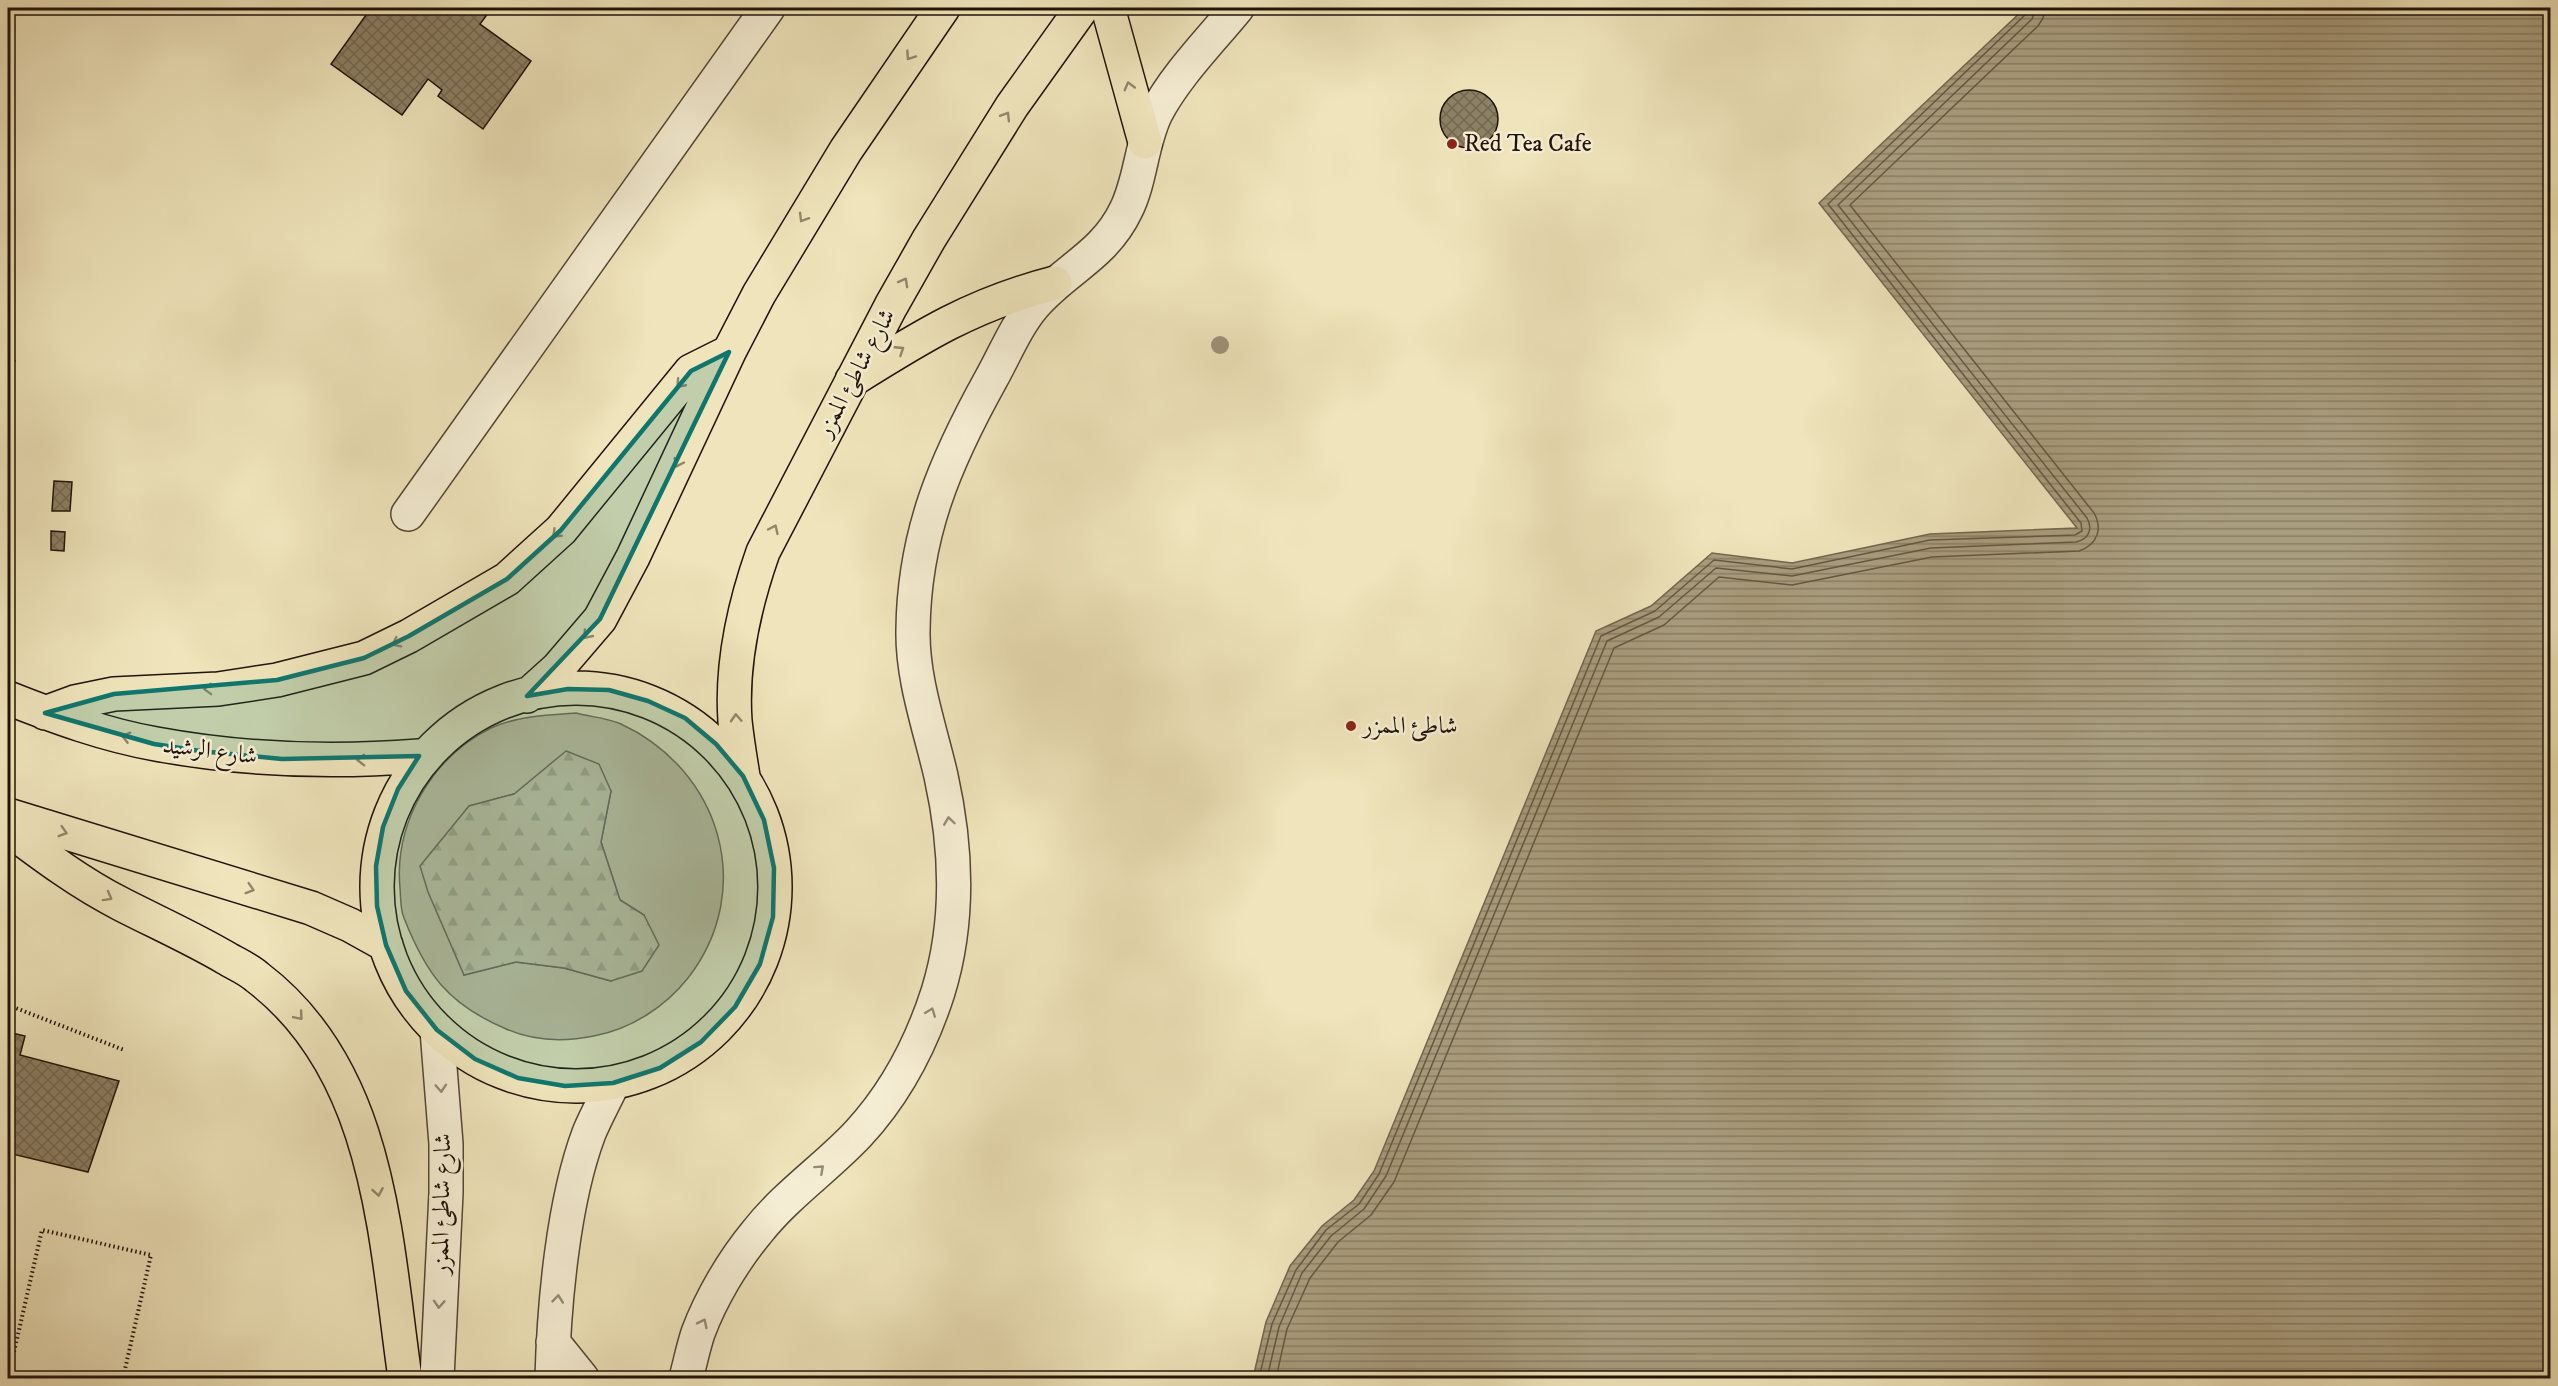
<svg xmlns="http://www.w3.org/2000/svg" width="2558" height="1386" font-family="'IM FELL DW Pica',Amiri,serif">
  <defs>
    <pattern id="forest-firs" width="22" height="20" patternUnits="userSpaceOnUse" patternTransform="scale(1.5)"><rect width="22" height="20" fill="#ccc09d"/><path d="M5 1l3.5 6h-7zM16 11l3.5 6h-7z" fill="#afa486"/></pattern>
    <pattern id="water-rules" width="6" height="5" patternUnits="userSpaceOnUse" patternTransform="scale(1.5)"><rect width="6" height="5" fill="#a99d7e"/><path d="M0 2.5h6" fill="none" stroke="#897f65"/></pattern>
    <pattern id="building-cross-hatch" width="8" height="8" patternUnits="userSpaceOnUse" patternTransform="scale(1.5)"><rect width="8" height="8" fill="#8c8065"/><path d="M0 0l8 8M0 8l8-8" fill="none" stroke="#726851"/></pattern>
  </defs>
  <rect width="100%" height="100%" fill="#efe4bb"/>
  <filter id="stains"><feTurbulence type="fractalNoise" baseFrequency=".00333" numOctaves="4"/><feColorMatrix values="0 0 0 0 .2 0 0 0 0 .09 0 0 0 0 .02 0 0 0 .5 -.17"/></filter>
  <radialGradient id="worn" r=".72"><stop offset=".6" stop-color="#630" stop-opacity="0"/><stop offset="1" stop-color="#630" stop-opacity=".3"/></radialGradient>
  <!-- green -->
  <path fill="#ccc09d" stroke="#766a52" stroke-width="1.5" fill-rule="evenodd" d="M 576,713 C 591,717 608,718 621,724 C 720,770 757,889 688,978 C 665,1007 631,1029 594,1036 C 564,1042 532,1041 504,1028 C 448,1004 426,974 404,918 C 400,909 401,898 400,888 C 394,823 432,757 491,728 C 518,716 547,715 576,713 ZM 611,791 L 601,842 L 620,900 L 644,915 L 611,981 L 564,968 L 516,962 L 464,975 L 469,806 L 514,794 Z"/>
  <!-- forest -->
  <path fill="url(#forest-firs)" stroke="#766a52" stroke-width="1.5" d="M 566,751 L 599,764 L 611,791 L 601,842 L 620,900 L 644,915 L 659,945 L 642,971 L 611,981 L 564,968 L 516,962 L 464,975 L 428,892 L 420,866 L 469,806 L 514,794 Z"/>
  <!-- water -->
  <path fill="url(#water-rules)" stroke="#72664f" stroke-width="1.5" d="M 2025,8 L 2550,8 L 2550,1378 L 1253,1378 L 1266,1322 L 1290,1266 L 1322,1226 L 1354,1200 L 1374,1171 L 1596,631 L 1651,606 L 1712,553 L 1792,563 L 1930,534 L 2077,528 L 1819,203 Z"/>
  <g fill="none" stroke-linecap="round" stroke-linejoin="round">
    <!-- shore -->
    <path stroke="#645843" stroke-width="1.5" d="M 1259,1378 L 1272,1324 L 1296,1270 L 1326,1230 L 1359,1204 L 1379,1174 L 1601,636 L 1655,611 L 1714,560 L 1792,569 L 1930,540 L 2075,535 L 2082,531 L 2081,523 L 1828,204 L 2026,14 L 2028,8
      M 1267,1378 L 1279,1327 L 1302,1273 L 1331,1236 L 1364,1209 L 1386,1176 L 1607,641 L 1659,617 L 1716,568 L 1792,576 L 1931,548 L 2076,542 C 2089,539 2093,529 2087,518 L 1838,205 L 2032,19 L 2036,8
      M 1276,1378 L 1287,1329 L 1310,1278 L 1338,1242 L 1371,1215 L 1394,1182 L 1614,648 L 1664,625 L 1719,577 L 1792,585 L 1932,557 L 2079,551 C 2097,545 2103,529 2094,513 L 1850,205 L 2038,26 L 2043,18 L 2045,8"/>
  </g>
  <!-- building -->
  <path fill="url(#building-cross-hatch)" stroke="#201308" stroke-width="1.5" d="M 371,8 L 483,8 L 489,12 L 480,24 L 531,61 L 483,129 L 438,96 L 442,90 L 428,79 L 402,115 L 331,64 Z
    M1440 119a29 29 0 1 1 58 0a29 29 0 1 1-58 0Z
    M 8,356 L 15,361 L 8,372 Z
    M 54,481 L 72,482 L 70,511 L 52,511 Z
    M 51,531 L 65,532 L 64,551 L 51,550 Z
    M 8,1032 L 25,1036 L 20,1055 L 119,1081 L 88,1172 L 8,1153 Z"/>
  <g fill="none" stroke-linecap="round" stroke-linejoin="round">
    <defs>
      <path id="minor" d="M 408,514 L 768,8
        M 553,1342 L 582,1378
        M 437,1378 L 446,1193 L 446,1144 L 437,1030
        M 552,1378 C 554,1305 563,1202 589,1133 C 596,1116 605,1100 613,1083
        M 686,1378 C 690,1364 693,1348 698,1333 C 711,1298 733,1261 757,1232 C 786,1195 826,1168 858,1134 C 896,1093 921,1045 938,992 C 960,921 957,848 941,776 C 930,728 912,679 913,630 C 914,534 945,462 991,379 C 1005,354 1016,326 1034,305 C 1065,269 1104,256 1126,210 C 1141,180 1141,144 1156,113 C 1176,75 1210,41 1237,8"/>
      <path id="major" d="M 1108,8 L 1145,142
        M 852,380 C 922,336 973,304 1055,283
        M377 887a199 199 0 1 1 398 0a199 199 0 1 1-398 0Z
        M 527,696 L 558,668 L 600,619 L 633,557 L 729,352 L 759,294 L 846,150 L 943,8
        M 8,698 C 56,717 105,735 156,744 C 243,760 331,763 419,756
        M 45,713 L 75,702 L 114,694 L 218,689 L 277,680 L 364,658 L 409,636 L 507,579 L 561,530 L 691,371 L 729,352
        M 743,776 C 740,758 737,739 735,721 C 731,664 744,606 763,552 L 891,306 L 929,239 L 1012,106 L 1082,8
        M 8,815 L 311,908 L 350,925 L 386,945
        M 8,829 C 44,856 80,883 121,904 C 156,922 192,938 226,958 C 236,964 248,969 257,977 C 381,1071 385,1238 405,1378"/>
    </defs>
    <!-- minor casing -->
    <use href="#minor" stroke="#544735" stroke-width="36"/>
    <!-- major casing -->
    <use href="#major" stroke="#201308" stroke-width="36"/>
    <!-- path -->
    <path stroke="#201308" stroke-width="4" stroke-dasharray="1.5 3" stroke-linecap="butt" d="M 8,1005 L 124,1050
      M 8,1378 L 42,1230 L 151,1255 L 123,1378"/>
    <!-- minor -->
    <use href="#minor" stroke="#f5edd3" stroke-width="33"/>
    <!-- major -->
    <use href="#major" stroke="#efe4bb" stroke-width="33"/>
  </g>
  <!-- trees -->
  <circle fill="#9e9375" cx="1220" cy="345" r="9"/>
  <!-- one-way arrows -->
  <defs><path id="oneway-chevron" d="M-2-3.5L2.5 0L-2 3.5" fill="none" stroke-width="1.6" stroke-linecap="round" stroke-linejoin="round" transform="scale(1.5)"/></defs>
  <g stroke="#92866a">
    <use href="#oneway-chevron" transform="translate(910 56) rotate(124)"/>
    <use href="#oneway-chevron" transform="translate(1129 86) rotate(-105)"/>
    <use href="#oneway-chevron" transform="translate(1006 116) rotate(-58)"/>
    <use href="#oneway-chevron" transform="translate(803 218) rotate(121)"/>
    <use href="#oneway-chevron" transform="translate(904 282) rotate(-61)"/>
    <use href="#oneway-chevron" transform="translate(900 350) rotate(-33)"/>
    <use href="#oneway-chevron" transform="translate(680 384) rotate(132)"/>
    <use href="#oneway-chevron" transform="translate(678 463) rotate(115)"/>
    <use href="#oneway-chevron" transform="translate(774 529) rotate(-65)"/>
    <use href="#oneway-chevron" transform="translate(556 534) rotate(136)"/>
    <use href="#oneway-chevron" transform="translate(587 635) rotate(129)"/>
    <use href="#oneway-chevron" transform="translate(396 643) rotate(154)"/>
    <use href="#oneway-chevron" transform="translate(208 689) rotate(178)"/>
    <use href="#oneway-chevron" transform="translate(736 718) rotate(-93)"/>
    <use href="#oneway-chevron" transform="translate(126 737) rotate(-166)"/>
    <use href="#oneway-chevron" transform="translate(361 760) rotate(179)"/>
    <use href="#oneway-chevron" transform="translate(63 832) rotate(17)"/>
    <use href="#oneway-chevron" transform="translate(250 889) rotate(17)"/>
    <use href="#oneway-chevron" transform="translate(108 897) rotate(29)"/>
    <use href="#oneway-chevron" transform="translate(299 1016) rotate(50)"/>
    <use href="#oneway-chevron" transform="translate(378 1192) rotate(80)"/>
  </g>
  <g stroke="#958b78">
    <use href="#oneway-chevron" transform="translate(949 821) rotate(-98)"/>
    <use href="#oneway-chevron" transform="translate(931 1012) rotate(-69)"/>
    <use href="#oneway-chevron" transform="translate(441 1088) rotate(86)"/>
    <use href="#oneway-chevron" transform="translate(820 1169) rotate(-42)"/>
    <use href="#oneway-chevron" transform="translate(558 1299) rotate(-84)"/>
    <use href="#oneway-chevron" transform="translate(439 1304) rotate(94)"/>
    <use href="#oneway-chevron" transform="translate(703 1323) rotate(-64)"/>
  </g>
  <!-- marked area -->
  <path fill="#0f766e" fill-opacity="0.2" stroke="#0f766e" stroke-width="4.5" stroke-linejoin="round" d="M 729,352 L 600,619 L 527,696 L 568,689 L 609,690 L 648,701 L 685,718 L 716,744 L 743,776 L 764,820 L 774,868 L 773,917 L 760,964 L 735,1007 L 701,1042 L 660,1068 L 613,1083 L 565,1086 L 518,1078 L 475,1059 L 437,1030 L 406,991 L 386,945 L 377,906 L 376,866 L 383,827 L 398,789 L 419,756 L 282,759 L 200,751 L 154,744 L 45,713 L 114,694 L 277,680 L 364,658 L 409,636 L 507,579 L 561,530 L 691,371 Z"/>
  <!-- markers -->
  <g fill="#8f2418" stroke="#f5edd3" stroke-width="2">
    <circle cx="1452" cy="144" r="6"/>
    <circle cx="1351" cy="726" r="6"/>
  </g>
  <g text-anchor="middle" dominant-baseline="central" stroke-width="5" stroke-linejoin="round" paint-order="stroke">
    <!-- poi labels -->
    <g font-size="24" fill="#201308" stroke="#f5edd3" text-anchor="start">
      <text x="1464" y="144">Red Tea Cafe</text>
      <text x="1363" y="726">شاطئ الممزر</text>
    </g>
    <!-- street labels -->
    <g font-size="24" fill="#201308" stroke="#f5edd3">
      <text transform="translate(856 373) rotate(-62)">شارع شاطئ الممزر</text>
      <text transform="translate(210 751) rotate(7)">شارع الرشيد</text>
      <text transform="translate(442 1204) rotate(-89)">شارع شاطئ الممزر</text>
    </g>
  </g>
  <!-- margin -->
  <rect width="2558" height="1386" fill="none" stroke="#efe4bb" stroke-width="30"/>
  <rect x="9" y="9" width="2540" height="1368" fill="none" stroke="#201308" stroke-width="3"/>
  <rect x="15" y="15" width="2528" height="1356" fill="none" stroke="#201308" stroke-width="1.5"/>
  <rect width="100%" height="100%" filter="url(#stains)"/>
  <rect width="100%" height="100%" fill="url(#worn)"/>
</svg>
